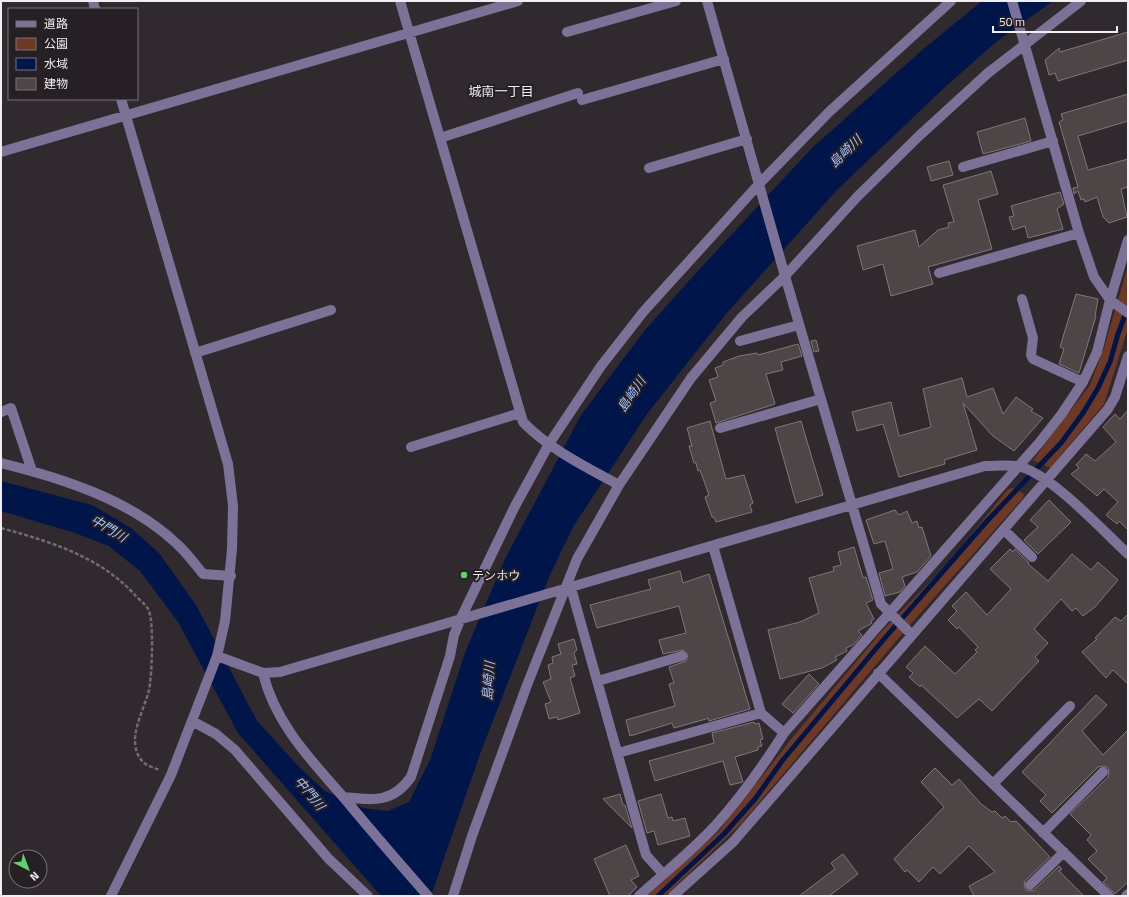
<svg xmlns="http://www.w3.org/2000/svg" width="1129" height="897" font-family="'Titillium Web','Noto Sans JP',sans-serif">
  <rect width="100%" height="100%" fill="#30292e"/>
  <!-- green -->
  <path fill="#6d3925" d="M 1128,265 L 1128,328 L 1104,404 L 1050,468 L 1033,460 L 1090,385 L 1104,348 Z
    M 1014,488 L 1024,494 L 1023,498 L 908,627 L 740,825 L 665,896 L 647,896 L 718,832 L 793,737 L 881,632 L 951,560 L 1008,489 Z"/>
  <!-- water -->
  <path fill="#00164a" d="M 982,1 L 1053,1 L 996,42 L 944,88 L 837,190 L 726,314 L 647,414 L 573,527 L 549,577 L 480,754 L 431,896 L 381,896 L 238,733 L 178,622 L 140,571 L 109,546 L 75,533 L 1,511 L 1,481 L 92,505 L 131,528 L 159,553 L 196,605 L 257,721 L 301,769 L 325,791 L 363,808 L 388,811 L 409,802 L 430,760 L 466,650 L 505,559 L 581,415 L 645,330 L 695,274 L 812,148 L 921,51 Z"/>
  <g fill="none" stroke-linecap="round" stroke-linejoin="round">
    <!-- stream -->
    <path stroke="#00164a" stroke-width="5" d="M 658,896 L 724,834 L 755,799 L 782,761 L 884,639 L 988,520 L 1061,443 L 1083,413 L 1098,388 L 1110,362 L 1118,334 L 1127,310"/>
  </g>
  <!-- building -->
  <path fill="#4e4547" stroke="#817678" d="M 1128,32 L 1128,60 L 1058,81 L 1055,73 L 1049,75 L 1045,60 L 1059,48 L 1060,52 Z
    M 1128,94 L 1128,121 L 1078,136 L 1088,170 L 1128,159 L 1128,187 L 1121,189 L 1127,217 L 1109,223 L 1103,217 L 1097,197 L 1085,202 L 1084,199 L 1081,200 L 1078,191 L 1074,194 L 1073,188 L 1078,187 L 1059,122 L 1063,120 L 1061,114 Z
    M 1025,118 L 1031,141 L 983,154 L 977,132 Z
    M 949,161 L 953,175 L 931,181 L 927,167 Z
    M 991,171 L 998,194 L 978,200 L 992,249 L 928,267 L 933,284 L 891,296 L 883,264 L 863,270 L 857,246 L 915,230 L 919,247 L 938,230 L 949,227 L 948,223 L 954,222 L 943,185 Z
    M 1060,192 L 1064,204 L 1057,209 L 1063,229 L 1028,238 L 1025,226 L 1013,230 L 1009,217 L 1014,216 L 1011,206 Z
    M 1076,294 L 1098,299 L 1095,316 L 1096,316 L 1079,373 L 1059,364 L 1064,349 L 1060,347 Z
    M 816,340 L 819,351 L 814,352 L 811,341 Z
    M 798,344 L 802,356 L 781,362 L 783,370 L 766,374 L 775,404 L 716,423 L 710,403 L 716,401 L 709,380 L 718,377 L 715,368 L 723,365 L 723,362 L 739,356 L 757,353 L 758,355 Z
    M 962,378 L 967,397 L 993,388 L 1003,414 L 1016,397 L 1033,409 L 1031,411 L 1043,418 L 1014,451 L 993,436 L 963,403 L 977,450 L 944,460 L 945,464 L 899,477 L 883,424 L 857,431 L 852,412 L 891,402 L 899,436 L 931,427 L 923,389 Z
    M 1128,410 L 1128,530 L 1119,521 L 1117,524 L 1106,515 L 1118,502 L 1104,489 L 1097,496 L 1071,474 L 1079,468 L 1076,465 L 1086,454 L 1095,461 L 1116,442 L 1103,427 L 1115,414 L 1120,419 Z
    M 710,421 L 726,479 L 744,475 L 753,503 L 750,505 L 752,512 L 716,522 L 714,517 L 712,517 L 705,497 L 709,495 L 700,470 L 698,471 L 696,463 L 694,463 L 689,446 L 692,446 L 687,428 Z
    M 801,421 L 823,495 L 796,503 L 775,428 Z
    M 1049,500 L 1071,522 L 1038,554 L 1024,540 L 1038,527 L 1030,520 Z
    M 895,510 L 899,515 L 907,511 L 912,523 L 917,521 L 919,528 L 922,527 L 931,556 L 917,572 L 902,577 L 905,586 L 900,592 L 885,596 L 879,573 L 893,569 L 885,541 L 874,544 L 866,520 Z
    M 854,547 L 863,578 L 866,577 L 873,600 L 866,603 L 874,619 L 871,621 L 872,623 L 858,631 L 862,635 L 853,645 L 846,648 L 847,651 L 835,657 L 837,660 L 822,668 L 780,679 L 768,630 L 800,622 L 819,613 L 809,578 L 834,571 L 833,567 L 841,565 L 838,552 Z
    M 1010,549 L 1013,552 L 1015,549 L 1029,563 L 1028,564 L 1048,581 L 1072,554 L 1091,570 L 1098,562 L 1118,580 L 1095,607 L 1083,616 L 1076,608 L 1072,611 L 1061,599 L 1034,629 L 1048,643 L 1035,657 L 1039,661 L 992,711 L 979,699 L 957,718 L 921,685 L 920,687 L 909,677 L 913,673 L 906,667 L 925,646 L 955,674 L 977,652 L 975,650 L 978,647 L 959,627 L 957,629 L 948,620 L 957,611 L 952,606 L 966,592 L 987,615 L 1011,589 L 990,569 Z
    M 680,571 L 683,583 L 709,574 L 750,709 L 709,721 L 708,718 L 706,719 L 674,728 L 672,723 L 630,736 L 626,720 L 675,706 L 669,684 L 674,683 L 669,667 L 686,661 L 688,655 L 683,650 L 663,654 L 659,640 L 686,633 L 679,606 L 597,628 L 590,605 L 651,589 L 648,580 Z
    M 1128,614 L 1128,684 L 1113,670 L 1106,678 L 1082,652 L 1097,639 L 1095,638 L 1115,617 L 1121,621 Z
    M 574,639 L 577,650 L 574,653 L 577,664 L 572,665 L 575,676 L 570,678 L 580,713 L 558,720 L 557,717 L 549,719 L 545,704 L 551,702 L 543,682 L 551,679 L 548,665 L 553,663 L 552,657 L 561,654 L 558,644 Z
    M 809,674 L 819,684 L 793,713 L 782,704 Z
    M 1096,695 L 1107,705 L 1082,731 L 1103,755 L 1128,730 L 1128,882 L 1115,894 L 1103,882 L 1107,878 L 1088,859 L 1097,851 L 1087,840 L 1091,835 L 1070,814 L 1108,777 L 1109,773 L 1108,768 L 1104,766 L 1098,767 L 1052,813 L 1040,801 L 1046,795 L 1022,772 Z
    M 754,722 L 755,724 L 759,723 L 763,739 L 760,740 L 762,746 L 758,747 L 758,750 L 735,757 L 743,782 L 730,785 L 723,761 L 655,781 L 649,761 L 714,743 L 712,733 Z
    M 935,768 L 952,785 L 959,779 L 981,804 L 992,812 L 995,811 L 1002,818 L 1005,816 L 1011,822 L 1016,821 L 1050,857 L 1025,881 L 1024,886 L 1026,890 L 1031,891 L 1034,890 L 1059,866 L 1062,869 L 1059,871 L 1084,896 L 974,896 L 969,886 L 995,872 L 969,846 L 940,874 L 933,867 L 919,882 L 907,870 L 905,872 L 894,859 L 944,807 L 921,782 Z
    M 620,794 L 623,805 L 625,805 L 632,828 L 603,799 Z
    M 661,794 L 668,818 L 672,817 L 673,821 L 685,818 L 690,836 L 658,845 L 654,831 L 647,833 L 638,801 Z
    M 626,845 L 639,876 L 631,880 L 637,887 L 628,896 L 610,896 L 594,859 Z
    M 843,854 L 858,874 L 829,896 L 799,896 L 835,869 L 831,863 Z"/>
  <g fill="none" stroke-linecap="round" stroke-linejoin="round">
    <!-- path -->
    <path stroke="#726c71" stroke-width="2.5" stroke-dasharray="4 2" stroke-linecap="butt" d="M 1,528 C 51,542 99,556 135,595 C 139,600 147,605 149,611 C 154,624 152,675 149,690 C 144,712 124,741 143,762 C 147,766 155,768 159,770"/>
    <!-- minor -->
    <path stroke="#7c7297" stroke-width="10" d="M 93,1 L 95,9
      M 400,1 L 523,422 C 549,449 586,467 619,485
      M 707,1 L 785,276 L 881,604 L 912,635
      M 1012,1 L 1079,233 L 1094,277 L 1110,300 L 1128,313
      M 567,32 L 676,1
      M 582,100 L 724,59
      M 440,138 L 578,93
      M 1,152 L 518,1
      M 963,167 L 1053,141
      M 649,168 L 747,139
      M 939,273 L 1079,233
      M 1022,299 L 1033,338 L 1031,355 L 1033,359 L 1083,382
      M 740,341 L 799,325
      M 195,353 L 331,310
      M 1,412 L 11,408 L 32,471
      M 720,428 L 821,399
      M 411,447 L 520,413
      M 1,463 C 62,478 131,500 177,544 C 187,553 195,564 203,574 L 231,576
      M 1004,530 L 1032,557
      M 713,546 L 761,713
      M 571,588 L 646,855 L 663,874
      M 217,656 L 263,673 L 280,672 L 985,466 C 996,466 1010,464 1021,467 C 1053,476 1103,531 1128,554
      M 263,673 C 275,724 312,761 345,799 C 372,832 400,864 428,896
      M 878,673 L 1109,896
      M 598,681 L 682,656
      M 192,721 L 216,734 L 235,750 L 328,858 L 368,896
      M 618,753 L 761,713 L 784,733
      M 993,784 L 1070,706
      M 343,797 C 372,800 392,804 411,777 L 450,656 L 454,635 L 461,618 L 514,508 L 549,444 L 601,366 L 644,311 L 759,184 L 829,112 L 951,1
      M 1043,833 L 1103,772
      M 1030,885 L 1064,852
      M 111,896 L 171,775 L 217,656 L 225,621 L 232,549 L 233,506 L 228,464 L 121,99
      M 453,896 L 472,836 L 527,685 L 577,559 L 619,485 L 691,378 L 742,317 L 785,276 L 857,197 L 919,136 L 988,73 L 1081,1
      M 639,896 C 664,873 692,851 715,826 C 741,797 763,766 784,733 L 1039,443 L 1061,415 L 1083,382 L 1097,352 L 1110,300 L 1128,240
      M 673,896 L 733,842 L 1108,409 L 1115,397 L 1128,356
      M 1126,896 L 1128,894"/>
  </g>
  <!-- markers -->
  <circle fill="#5ed56c" stroke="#262025" stroke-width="1.5" cx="464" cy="575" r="4"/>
  <g text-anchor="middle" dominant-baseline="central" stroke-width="4" stroke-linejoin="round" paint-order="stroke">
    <!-- poi labels -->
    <g font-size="12" fill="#f1edf1" stroke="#262025" text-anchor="start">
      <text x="472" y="575">テンホウ</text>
    </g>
    <!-- neighbourhood labels -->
    <g font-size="13" fill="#f1edf1" stroke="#262025">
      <text x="501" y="91">城南一丁目</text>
    </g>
    <!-- water labels -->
    <g font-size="13" font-style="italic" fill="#a0c2ff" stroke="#262025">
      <text transform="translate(845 151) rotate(-44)">島崎川</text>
      <text transform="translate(631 394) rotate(-56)">島崎川</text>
      <text transform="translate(109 528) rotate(31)">中門川</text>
      <text transform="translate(488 681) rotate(-86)">島崎川</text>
      <text transform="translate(310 793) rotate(50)">中門川</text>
    </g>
  </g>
  <!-- border -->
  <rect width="1129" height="897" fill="none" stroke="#f1edf1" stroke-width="4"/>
  <!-- legend -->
  <rect x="8" y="8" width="130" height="92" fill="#262025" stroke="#777277"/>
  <rect x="16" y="21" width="20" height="6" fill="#7c7297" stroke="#777277"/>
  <text x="44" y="28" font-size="12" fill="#f1edf1">道路</text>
  <rect x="16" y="38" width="20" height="12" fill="#6d3925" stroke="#777277"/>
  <text x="44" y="48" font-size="12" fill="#f1edf1">公園</text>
  <rect x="16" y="58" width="20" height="12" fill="#00164a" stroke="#777277"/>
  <text x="44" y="68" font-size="12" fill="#f1edf1">水域</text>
  <rect x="16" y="78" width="20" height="12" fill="#4e4547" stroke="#777277"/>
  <text x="44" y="88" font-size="12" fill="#f1edf1">建物</text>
  <!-- north arrow -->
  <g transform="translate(28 869) rotate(138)"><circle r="19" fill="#262025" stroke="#777277"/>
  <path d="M0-3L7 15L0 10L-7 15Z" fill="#5ed56c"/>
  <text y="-6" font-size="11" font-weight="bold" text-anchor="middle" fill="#f1edf1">N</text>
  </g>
  <!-- scale -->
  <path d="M993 26v6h124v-6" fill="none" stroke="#f1edf1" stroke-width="2"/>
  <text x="999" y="26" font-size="12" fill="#f1edf1" stroke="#262025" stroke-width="3" paint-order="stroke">50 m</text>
</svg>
